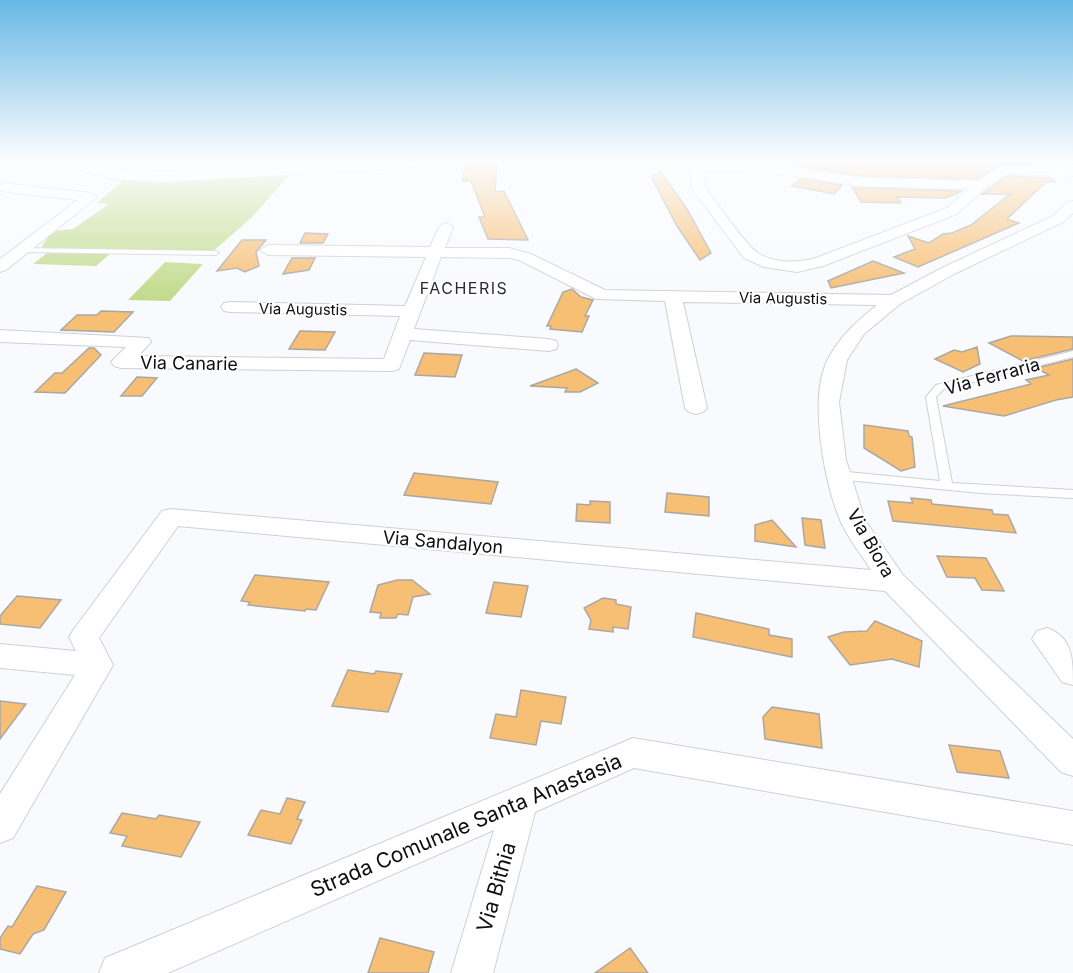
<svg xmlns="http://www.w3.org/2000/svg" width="1073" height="973" font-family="Inter,sans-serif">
  <rect width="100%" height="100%" fill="#f9fafe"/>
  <!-- green -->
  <path fill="#c2db8c" d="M 291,173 L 252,217 L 210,254 L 41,248 L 52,231 L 73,229 L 109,204 L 97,203 L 126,178 Z
    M 47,253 L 110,254 L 96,266 L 33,264 Z
    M 165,262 L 203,264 L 170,301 L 128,300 Z"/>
  <!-- building -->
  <path fill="#f7bf74" stroke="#aaa7a3" stroke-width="1.5" d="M 792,161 L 1028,161 L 1033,165 L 1003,164 L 976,179 L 863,176 L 795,166 L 791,162 Z
    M 466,164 L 497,164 L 495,192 L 504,191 L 528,240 L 488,239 L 479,217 L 485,217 L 471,181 L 462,181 Z
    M 660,171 L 687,209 L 711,253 L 700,260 L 677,226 L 651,176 Z
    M 1007,176 L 1051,178 L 1055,182 L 1046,182 L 1007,219 L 1019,223 L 918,267 L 894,257 L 915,249 L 908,236 L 929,243 L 943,234 L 952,233 L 971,225 L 1010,194 L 982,194 Z
    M 801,179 L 842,185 L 834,194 L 792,186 Z
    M 852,187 L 863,188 L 962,191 L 946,198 L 897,197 L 901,203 L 861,202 Z
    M 305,233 L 328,234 L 323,243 L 300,243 Z
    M 242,240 L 266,240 L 256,252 L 259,266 L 245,272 L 237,268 L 217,271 Z
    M 292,258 L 315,258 L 309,270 L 283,274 Z
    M 873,261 L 904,273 L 831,288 L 828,281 Z
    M 572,289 L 581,297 L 593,300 L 585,316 L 589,316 L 582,332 L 550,329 L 551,326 L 547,326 L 563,292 Z
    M 101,311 L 133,312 L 114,332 L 61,330 L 77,315 L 97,315 Z
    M 300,331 L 335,332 L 325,350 L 289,349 Z
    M 1011,336 L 1073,337 L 1073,349 L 1023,361 L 989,343 Z
    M 977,347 L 980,364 L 963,372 L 935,359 L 954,350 L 962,352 Z
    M 89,348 L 94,348 L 101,355 L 65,393 L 35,392 L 55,373 L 62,373 Z
    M 424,353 L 462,355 L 455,377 L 415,375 Z
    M 1073,359 L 1073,397 L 1056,400 L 1004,416 L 943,406 L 1031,384 L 1026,380 L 1049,375 L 1036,368 Z
    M 576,369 L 598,383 L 580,392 L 565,392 L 567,388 L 530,386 Z
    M 137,377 L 157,378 L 142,396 L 121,396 Z
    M 864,425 L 908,431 L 909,436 L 912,437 L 915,467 L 901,471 L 864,448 Z
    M 414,473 L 498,482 L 491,504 L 404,495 Z
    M 667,493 L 709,497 L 709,516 L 665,512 Z
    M 911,498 L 931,500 L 932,504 L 992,510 L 993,514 L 1008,515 L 1016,533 L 893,521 L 888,501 L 913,503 Z
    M 590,501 L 610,502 L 610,523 L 576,521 L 577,504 L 590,505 Z
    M 802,518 L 821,520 L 825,548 L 805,545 Z
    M 772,520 L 796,547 L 755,541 L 755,525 Z
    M 937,556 L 986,558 L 1004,591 L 982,590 L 975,578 L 947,577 Z
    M 255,575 L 329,582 L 316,610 L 306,609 L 305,611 L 248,605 L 250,602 L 241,601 Z
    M 397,580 L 412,580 L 430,594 L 413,597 L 408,615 L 398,614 L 396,618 L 380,618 L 381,613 L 370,612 L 378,585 Z
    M 494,582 L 528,586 L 521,617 L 486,613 Z
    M 17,596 L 61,600 L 40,628 L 0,624 L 0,616 Z
    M 603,598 L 616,600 L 616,604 L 631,607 L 628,629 L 613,627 L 613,632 L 589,629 L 591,620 L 584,608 Z
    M 696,613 L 769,629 L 769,635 L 792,639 L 792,657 L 693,637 Z
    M 875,621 L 922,641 L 919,667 L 892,659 L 850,665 L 828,637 L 844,632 L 867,631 Z
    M 348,670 L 374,674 L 376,671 L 402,674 L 388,712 L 332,706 Z
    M 521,690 L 566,697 L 561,724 L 541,721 L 536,745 L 490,738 L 496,714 L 516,717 Z
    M 0,701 L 26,704 L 0,739 Z
    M 772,707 L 819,714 L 822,748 L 765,739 L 763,717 Z
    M 949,745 L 1000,751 L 1009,778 L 957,772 Z
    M 287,798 L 305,802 L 297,819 L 302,820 L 291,844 L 248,835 L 261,810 L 280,814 Z
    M 122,813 L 156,819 L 159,815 L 200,822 L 181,857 L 122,846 L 127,836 L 110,833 Z
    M 37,886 L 66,892 L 44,930 L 33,934 L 20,954 L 0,949 L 0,938 L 8,926 L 12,927 Z
    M 380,938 L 434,952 L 428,973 L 368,973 Z
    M 630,948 L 648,973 L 595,973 Z"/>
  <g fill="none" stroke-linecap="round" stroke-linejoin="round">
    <defs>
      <path id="lane" d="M 19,248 L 215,251 L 219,253 L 215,255 L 22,252 L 18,250 Z
        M 1073,351 L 1073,357 L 944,389 L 936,397 L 952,483 L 1073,490 L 1073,498 L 980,493 L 837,479 L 831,475 L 837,471 L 940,481 L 926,397 L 936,385 Z"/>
      <path id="street" d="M 704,162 L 780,166 L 863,178 L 977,181 L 1003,166 L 1073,168 L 1073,176 L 1006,174 L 985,188 L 957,214 L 823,266 L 797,272 L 764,267 L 744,258 L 690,186 L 692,183 L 688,169 ZM 705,170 L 780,174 L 863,186 L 968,189 L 947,208 L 813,259 C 794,263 774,263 758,253 C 746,246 714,199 704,186 L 706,183 L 701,171 Z
        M 0,183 L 90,193 L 97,197 L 6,270 L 0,272 L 0,259 L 78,200 L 0,191 Z
        M 1073,201 L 1073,213 L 1063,222 L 954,274 L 900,304 L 864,334 L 847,360 L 839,402 L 846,460 L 865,520 L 903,575 L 1073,739 L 1073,776 L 1061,772 L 885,591 L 178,526 L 99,638 L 113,665 L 13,838 L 0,843 L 0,794 L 75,675 L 0,668 L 0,644 L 76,651 L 69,637 L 74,629 L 162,511 L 171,509 L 871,570 C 861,554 847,537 840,520 C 824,481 808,397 828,359 C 840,336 858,320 877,305 L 683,302 L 707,408 L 703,412 L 696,414 L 689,412 L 685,408 L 665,301 L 596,299 L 519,260 L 509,258 L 441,257 L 414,329 L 549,339 L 556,341 L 558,345 L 556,349 L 549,351 L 410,340 L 399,369 L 392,371 L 121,368 L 114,366 L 111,362 L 126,347 L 0,342 L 0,330 L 149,338 L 151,342 L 138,356 L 384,359 L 400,316 L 230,312 L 224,311 L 221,307 L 224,303 L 230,302 L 405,306 L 426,257 L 268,255 L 260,250 L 268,245 L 430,247 L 439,227 L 446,223 L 453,227 L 445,248 L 509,248 L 531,254 L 605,290 L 891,295 L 942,268 L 1053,216 L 1068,202 Z
        M 1047,628 C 1073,637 1073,660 1073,685 L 1062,682 L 1032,639 L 1037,631 Z
        M 633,738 L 1073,811 L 1073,845 L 634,768 L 535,812 L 493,973 L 451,973 L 494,830 L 168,973 L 99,973 L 105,958 Z"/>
      <path id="primary" d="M 65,161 L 87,161 L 113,168 L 163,171 L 353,161 L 442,161 L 434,166 L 163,182 L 113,179 L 85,172 L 67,165 Z"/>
    </defs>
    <!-- lane casing -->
    <use href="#lane" stroke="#ced0d5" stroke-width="2"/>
    <!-- street casing -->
    <use href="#street" stroke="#ced0d5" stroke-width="2"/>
    <!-- primary casing -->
    <use href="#primary" stroke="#ced0d5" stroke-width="2"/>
    <!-- lane -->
    <use href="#lane" fill="#fff" fill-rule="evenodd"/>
    <!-- street -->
    <use href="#street" fill="#fff" fill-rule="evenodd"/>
    <!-- primary -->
    <use href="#primary" fill="#fff" fill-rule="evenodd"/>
  </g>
  <!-- sky -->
  <linearGradient id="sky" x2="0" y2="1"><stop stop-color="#68b8e4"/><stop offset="0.54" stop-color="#fcfdff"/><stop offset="1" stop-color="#fcfdff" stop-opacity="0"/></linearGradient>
  <rect width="1073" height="297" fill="url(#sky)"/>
  <g text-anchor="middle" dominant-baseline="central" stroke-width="4.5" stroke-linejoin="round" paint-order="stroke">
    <!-- far-street labels -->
    <g font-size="15" fill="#0e0e10" stroke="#fff">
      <text transform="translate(783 298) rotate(1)">Via Augustis</text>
      <text transform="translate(303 309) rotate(1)">Via Augustis</text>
    </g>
    <!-- far-neighbourhood labels -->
    <g font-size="16" letter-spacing="1.5" fill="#2a2b2e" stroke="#fff">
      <text x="464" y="288">FACHERIS</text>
    </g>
    <!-- street labels -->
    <g font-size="18" fill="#0e0e10" stroke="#fff">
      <text transform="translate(189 363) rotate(1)">Via Canarie</text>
      <text transform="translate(992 376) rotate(-15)">Via Ferraria</text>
      <text transform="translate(443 542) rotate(5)">Via Sandalyon</text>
      <text transform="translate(871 543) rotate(60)">Via Biora</text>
    </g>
    <!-- near-street labels -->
    <g font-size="21" fill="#0e0e10" stroke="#fff">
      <text transform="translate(466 825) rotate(-23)">Strada Comunale Santa Anastasia</text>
      <text transform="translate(496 887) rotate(-74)">Via Bithia</text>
    </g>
  </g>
</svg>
